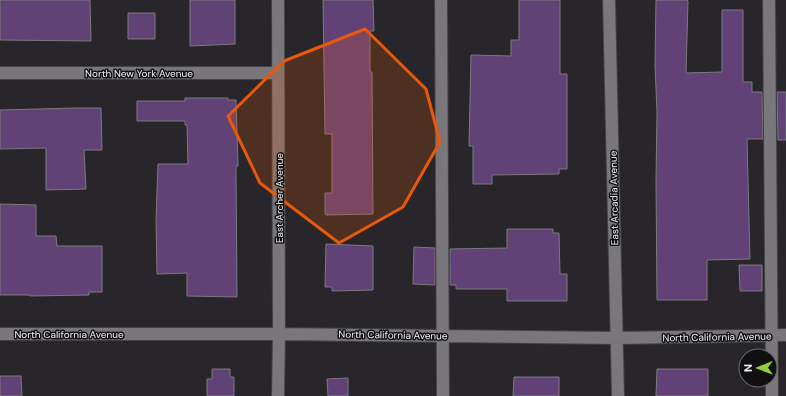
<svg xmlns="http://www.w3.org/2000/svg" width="786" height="396" font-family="'DM Sans',sans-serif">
  <rect width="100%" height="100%" fill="#28262a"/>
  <!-- building -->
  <path fill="#604277" stroke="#7c7a7e" d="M 0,0 L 90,0 L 91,41 L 0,40 Z
    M 190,0 L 235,0 L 235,44 L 190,46 Z
    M 323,0 L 373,0 L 374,31 L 370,31 L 370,72 L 372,72 L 373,214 L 326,215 L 325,213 L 325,193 L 332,193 L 332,134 L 325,134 Z
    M 519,0 L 560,0 L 560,74 L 567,74 L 567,169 L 559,169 L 559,174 L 492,175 L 492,184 L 473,184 L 473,146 L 469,146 L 471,55 L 511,56 L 511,40 L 519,40 Z
    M 656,0 L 687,0 L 688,1 L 686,73 L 722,72 L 722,10 L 743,10 L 743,82 L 752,82 L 752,92 L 762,92 L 763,139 L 747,139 L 750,259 L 707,260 L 707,300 L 657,300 L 656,180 L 657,112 L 655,65 Z
    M 128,13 L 155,13 L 155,39 L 128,39 Z
    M 777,92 L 786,92 L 786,140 L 778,140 Z
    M 185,98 L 228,98 L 228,100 L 236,100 L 238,166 L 236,166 L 237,297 L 187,296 L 187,273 L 157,274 L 156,219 L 158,164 L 188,164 L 187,125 L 185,125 L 185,121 L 137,121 L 137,101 L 185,101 Z
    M 75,108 L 101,108 L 102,150 L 84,150 L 86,189 L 46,190 L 46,148 L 0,149 L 0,110 Z
    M 0,204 L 36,205 L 36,236 L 56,236 L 57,246 L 102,246 L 102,292 L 89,292 L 89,295 L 30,296 L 30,295 L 0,295 Z
    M 507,229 L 553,229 L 553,233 L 559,233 L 560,274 L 567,274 L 567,301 L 507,301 L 507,289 L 456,289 L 456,285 L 450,285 L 450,249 L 507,248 Z
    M 326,244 L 373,246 L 373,290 L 332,291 L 332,287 L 325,287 Z
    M 414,247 L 435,248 L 435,285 L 413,284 Z
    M 739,265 L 762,265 L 762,291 L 740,291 Z
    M 212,369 L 230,369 L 230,377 L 234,377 L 234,396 L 207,396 L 207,379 L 212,379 Z
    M 657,369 L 708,369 L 708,396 L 656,396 Z
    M 0,376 L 21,376 L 22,396 L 0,396 Z
    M 514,377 L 559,377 L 559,396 L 513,396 Z
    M 348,378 L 348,396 L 328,396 L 327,379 Z"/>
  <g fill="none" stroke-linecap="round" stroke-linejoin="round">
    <defs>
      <path id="minor" d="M 441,0 L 443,396
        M 609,0 L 618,396
        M 769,0 L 772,396
        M 0,73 L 278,73
        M 0,334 L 279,334 L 617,338 L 786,335
        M 278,396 L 279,334 L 278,0"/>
    </defs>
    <!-- minor casing -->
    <use href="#minor" stroke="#434144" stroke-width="14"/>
    <!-- minor -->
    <use href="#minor" stroke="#79777b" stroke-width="12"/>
  </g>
  <!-- marked area -->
  <path fill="#e8590c" fill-opacity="0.2" stroke="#e8590c" stroke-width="3" stroke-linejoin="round" d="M 365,29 L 426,89 L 440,142 L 403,207 L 339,243 L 260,183 L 228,116 L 284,61 Z"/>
  <g text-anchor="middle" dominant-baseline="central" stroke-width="3" stroke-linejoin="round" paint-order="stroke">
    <!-- street labels -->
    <g font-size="10" fill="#f4f3f5" stroke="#101011">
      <text x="139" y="73">North New York Avenue</text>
      <text transform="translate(279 198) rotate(-90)">East Archer Avenue</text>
      <text transform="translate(614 198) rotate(-91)">East Arcadia Avenue</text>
      <text x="69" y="334">North California Avenue</text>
      <text transform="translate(393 335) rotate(1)">North California Avenue</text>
      <text transform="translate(717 337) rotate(-1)">North California Avenue</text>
    </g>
  </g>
  <!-- north arrow -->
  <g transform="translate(758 368) rotate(269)"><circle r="19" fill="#101011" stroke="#6b6b6c"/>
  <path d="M0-3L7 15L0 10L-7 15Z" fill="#94cc3c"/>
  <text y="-6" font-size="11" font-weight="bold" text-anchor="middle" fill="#f4f3f5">N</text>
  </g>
</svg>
